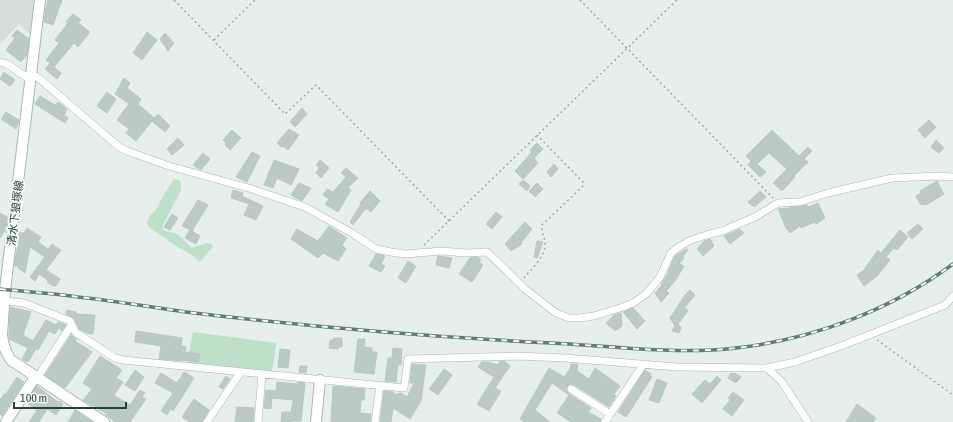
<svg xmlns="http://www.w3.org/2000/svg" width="953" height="422" font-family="'Asap Condensed','Noto Sans JP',sans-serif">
  <rect width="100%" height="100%" fill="#e6efeb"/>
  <!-- built -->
  <path fill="#d4dfda" d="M 0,0 L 35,0 L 31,34 L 19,24 L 0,44 Z"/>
  <!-- green -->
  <path fill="#bfe0c8" d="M 174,179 L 179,180 L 181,183 L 181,190 L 162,227 L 165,231 L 177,234 L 192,248 L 207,243 L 212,244 L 213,247 L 200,262 L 192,255 L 179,248 L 149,227 L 147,222 L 151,214 L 155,211 L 165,193 Z
    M 193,332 L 276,343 L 272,372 L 187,364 Z"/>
  <!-- building -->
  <path fill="#bbcac4" stroke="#b8c9c2" d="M 48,0 L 62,0 L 53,25 L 44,22 L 46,7 Z
    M 73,14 L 81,20 L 78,23 L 90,32 L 78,47 L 74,43 L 54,67 L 61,73 L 57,79 L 45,69 L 50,63 L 46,60 L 59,43 L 55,40 L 68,23 L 66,22 Z
    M 17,30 L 29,39 L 27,55 L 21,62 L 6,50 L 15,38 L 12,36 Z
    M 147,32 L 157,40 L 142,60 L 133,53 Z
    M 165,33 L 174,43 L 168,51 L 160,39 Z
    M 4,72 L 15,80 L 10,86 L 0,79 Z
    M 124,78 L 130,83 L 127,88 L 141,99 L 138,104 L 154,118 L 158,114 L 170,126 L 165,132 L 152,121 L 136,141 L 126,133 L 129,129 L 117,120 L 129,104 L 115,94 Z
    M 107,92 L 116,99 L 107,113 L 97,106 Z
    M 40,96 L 55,105 L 58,102 L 67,109 L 64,115 L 68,118 L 65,123 L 35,104 Z
    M 302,108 L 307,114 L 295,127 L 290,122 Z
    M 6,112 L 19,120 L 16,129 L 1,119 Z
    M 929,120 L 936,127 L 925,138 L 918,130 Z
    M 289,129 L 299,135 L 288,150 L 283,146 L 281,147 L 277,143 Z
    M 232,130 L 241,138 L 230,150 L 225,145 L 226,143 L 223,140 Z
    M 772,130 L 799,156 L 808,147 L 812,151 L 804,159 L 808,162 L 794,176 L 795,177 L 782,191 L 773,183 L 787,169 L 769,153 L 757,164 L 766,172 L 760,177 L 748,165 L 751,161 L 746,156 Z
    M 178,138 L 184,145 L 172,155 L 167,149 Z
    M 936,140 L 944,148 L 939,153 L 931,147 Z
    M 537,143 L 543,149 L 534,158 L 538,163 L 523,179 L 515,171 L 532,152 L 530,150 Z
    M 252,152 L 260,156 L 247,182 L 236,177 Z
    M 203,153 L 210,159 L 201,170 L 193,165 Z
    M 274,160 L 299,169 L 291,185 L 277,178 L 273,188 L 264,185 Z
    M 320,160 L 329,168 L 321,178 L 316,173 L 319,168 L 316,165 Z
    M 554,164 L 558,169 L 551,177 L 547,172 Z
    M 346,168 L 358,178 L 348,188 L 351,190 L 338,212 L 325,204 L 329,199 L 323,195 L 327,189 L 333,192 L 346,177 L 341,173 Z
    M 523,180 L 530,186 L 527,191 L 519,184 Z
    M 937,181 L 944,194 L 926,205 L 920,204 L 916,196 L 921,193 L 920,191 Z
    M 299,183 L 311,188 L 302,201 L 291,195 Z
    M 537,183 L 543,189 L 535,197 L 529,191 Z
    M 233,190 L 243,193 L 242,196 L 263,206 L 256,220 L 244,215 L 249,204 L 231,198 Z
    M 370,191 L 380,201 L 371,212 L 366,208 L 353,225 L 350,222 L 361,204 L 360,203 Z
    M 760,191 L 766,197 L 754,207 L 748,202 Z
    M 198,200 L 208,205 L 192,231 L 200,236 L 196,244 L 185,238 L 190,230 L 182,226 Z
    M 818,203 L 825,218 L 816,224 L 815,222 L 801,228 L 800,226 L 790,233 L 786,228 L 778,209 L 786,208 L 787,209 L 790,207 L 807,205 L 809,207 Z
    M 496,212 L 502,217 L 492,229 L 486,224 Z
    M 0,213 L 7,217 L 6,229 L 0,238 Z
    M 172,214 L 178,218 L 170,230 L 164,227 Z
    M 525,222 L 532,229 L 521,243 L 522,244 L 511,251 L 505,244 Z
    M 918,224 L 923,229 L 912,239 L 907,233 Z
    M 329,226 L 347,238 L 342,245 L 346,249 L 338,261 L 323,253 L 318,258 L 291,239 L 297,229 L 318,241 Z
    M 27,228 L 41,237 L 38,242 L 48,249 L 52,244 L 61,250 L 46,270 L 60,279 L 56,286 L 53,286 L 47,282 L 48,280 L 39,274 L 35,281 L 30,277 L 45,257 L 30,247 L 25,273 L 18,268 L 18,266 L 14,266 L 19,240 L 18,239 L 18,232 L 24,233 Z
    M 740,229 L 744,233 L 730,244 L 724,236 Z
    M 900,230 L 908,237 L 897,250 L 894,248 L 886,257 L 890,260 L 877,276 L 864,286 L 857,275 L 863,271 L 878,250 L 881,253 Z
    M 710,239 L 714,246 L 703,256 L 697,249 L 704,241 Z
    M 537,241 L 543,242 L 537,258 L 534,257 Z
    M 686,249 L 688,250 L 683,256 L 684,258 L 679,264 L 684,266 L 675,281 L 666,291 L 669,293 L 661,302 L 655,293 L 662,285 L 661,284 L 669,272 L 668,272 L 675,256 Z
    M 376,254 L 385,256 L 381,264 L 385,266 L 381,272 L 369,266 Z
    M 438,256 L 452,258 L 449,268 L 436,265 Z
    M 477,257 L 481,260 L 479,262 L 483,265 L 472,282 L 459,274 L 470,258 Z
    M 408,261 L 416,266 L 406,283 L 398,278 Z
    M 690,290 L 695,295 L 685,307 L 688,311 L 678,324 L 681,328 L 679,333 L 672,331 L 675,326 L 670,318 L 685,295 Z
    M 10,307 L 31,312 L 23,335 L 33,341 L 46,320 L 56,325 L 58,322 L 66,325 L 62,331 L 59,328 L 55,334 L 49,331 L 38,350 L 36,349 L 28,362 L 22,359 L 28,348 L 9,339 Z
    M 633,308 L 645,321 L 637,329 L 623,312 Z
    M 67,310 L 76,312 L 76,314 L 95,315 L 93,334 L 86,333 L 79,329 L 74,318 L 66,314 Z
    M 621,313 L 622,326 L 615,331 L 606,323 L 614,315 Z
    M 136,331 L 182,338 L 181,346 L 186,347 L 185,352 L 200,354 L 198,362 L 184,360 L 184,361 L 159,359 L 161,346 L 135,342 Z
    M 71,335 L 77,339 L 75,341 L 92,352 L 65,388 L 45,375 Z
    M 334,338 L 342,338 L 342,347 L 338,347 L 338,349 L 329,348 L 330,340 L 333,340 Z
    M 358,339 L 365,339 L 364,347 L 372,348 L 372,352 L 377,352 L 374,374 L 354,372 Z
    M 393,348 L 402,349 L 401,365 L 398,364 L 396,382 L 385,381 L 388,358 L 392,358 Z
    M 280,349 L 290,350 L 288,368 L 278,367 Z
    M 100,356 L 122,370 L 116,378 L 123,382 L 114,395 L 130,405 L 140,390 L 145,393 L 142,397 L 146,399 L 130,422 L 115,422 L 106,415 L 107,414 L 83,400 L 92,389 L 83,383 Z
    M 500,361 L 504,361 L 510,366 L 495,388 L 501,391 L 489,411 L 477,404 L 494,377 L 478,367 L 482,362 L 488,362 L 498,365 Z
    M 412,364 L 426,365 L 421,401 L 410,419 L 393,408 L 391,422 L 380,422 L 384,391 L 394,392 L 394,395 L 401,393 L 407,397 L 414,383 L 410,383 Z
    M 571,364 L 578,364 L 577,371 L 589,379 L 595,368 L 620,386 L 614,394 L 616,396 L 609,407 L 574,385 L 569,384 L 567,387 L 566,389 L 568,393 L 591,408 L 588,412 L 601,419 L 600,422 L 571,422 L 557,413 L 569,395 L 552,383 L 535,410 L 550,422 L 525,422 L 520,419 L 549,368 L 564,377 L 570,369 Z
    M 300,366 L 307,366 L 306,373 L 299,372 Z
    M 444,369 L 452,375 L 438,395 L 429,389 Z
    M 135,370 L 144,377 L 135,391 L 125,385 Z
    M 645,370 L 651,374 L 650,376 L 652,377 L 626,417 L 618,412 Z
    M 184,372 L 194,378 L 173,411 L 171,409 L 167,415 L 161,411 L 173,393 L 155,383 L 161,373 L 177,383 Z
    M 731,373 L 734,374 L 735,373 L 741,377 L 736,383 L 728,378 Z
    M 226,376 L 230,379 L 223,389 L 219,387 Z
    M 717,376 L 721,380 L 702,403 L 692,394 L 705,380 L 710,384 Z
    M 17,377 L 24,382 L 2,416 L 0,414 L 0,400 L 4,394 L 6,394 Z
    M 657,379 L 667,383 L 659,403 L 649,400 Z
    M 277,382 L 297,384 L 298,382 L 305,383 L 301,421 L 291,421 L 291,422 L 281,422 L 282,412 L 291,412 L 293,400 L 272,398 L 271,409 L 264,408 L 266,390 L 276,391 Z
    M 37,386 L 58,402 L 59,401 L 63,404 L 56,415 L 47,409 L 39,422 L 29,422 L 37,410 L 26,402 Z
    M 333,386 L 365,389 L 364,400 L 361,400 L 360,413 L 371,414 L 370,422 L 331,422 Z
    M 733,392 L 744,400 L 732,416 L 723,409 L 730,400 L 728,398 Z
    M 194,399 L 209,410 L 202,422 L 190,422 L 182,417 Z
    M 857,404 L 876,418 L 873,422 L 846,422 Z
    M 237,407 L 254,408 L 253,422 L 235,422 Z
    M 75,410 L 80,414 L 92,422 L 68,422 Z"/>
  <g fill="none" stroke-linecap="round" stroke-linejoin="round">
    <defs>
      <path id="street" d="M 0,62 L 7,64 L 26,77 L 32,74 L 40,79 L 119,147 L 127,151 L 169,166 L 252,189 L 305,207 L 352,233 L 376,249 L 391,252 L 405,254 L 442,251 L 466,253 L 487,252 L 508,272 L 525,289 L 556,313 L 569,318 L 580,318 L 594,316 L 623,307 L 635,302 L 647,293 L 660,277 L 671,253 L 680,246 L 691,240 L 706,235 L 722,231 L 755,217 L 778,203 L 800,202 L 828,193 L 892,178 L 939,176 L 953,177
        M 5,301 L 24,303 L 70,321 L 75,332 L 115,358 L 123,360 L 404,388 L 408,359 L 516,356 L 565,358 L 677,367 L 767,368 L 795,362 L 841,346 L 945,305 L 953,296
        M 767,368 L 782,382 L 808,422
        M 35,377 L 39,375 L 70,327 L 72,326
        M 571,389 L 610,414
        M 207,422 L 240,373
        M 258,422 L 262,375
        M 375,422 L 380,386
        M 605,422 L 643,365"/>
      <path id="secondary" d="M 40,0 L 5,290 L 2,335 C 3,345 5,352 11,360 L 104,422
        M 6,422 L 35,377
        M 316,422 L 320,380"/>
    </defs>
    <!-- street casing -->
    <use href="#street" stroke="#a8b8b2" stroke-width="8"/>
    <!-- secondary casing -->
    <use href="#secondary" stroke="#a4bbb3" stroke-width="12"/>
    <!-- path -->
    <path stroke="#86b3a5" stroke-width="1.5" stroke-dasharray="2 3" stroke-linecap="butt" d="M 174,0 L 285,114 L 316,85 L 449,221
      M 580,0 L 773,198
      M 214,40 L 255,0
      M 424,245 L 677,0
      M 524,278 C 531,269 546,256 545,244 C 545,237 541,232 542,225 L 583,186 L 583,182 L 537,135
      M 877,340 L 953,395"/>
    <!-- street -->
    <use href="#street" stroke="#fff" stroke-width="7"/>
    <!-- secondary -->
    <use href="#secondary" stroke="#fff" stroke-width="10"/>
    <defs>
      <path id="rail" d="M 0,289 C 26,292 52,293 78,297 C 117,301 156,308 194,313 C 313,327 432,337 551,343 C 613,346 674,355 736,348 C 814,339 891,310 953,264"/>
    </defs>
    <!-- rail casing -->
    <use href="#rail" stroke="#5f7d75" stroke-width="3.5"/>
    <!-- rail -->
    <use href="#rail" stroke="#f7fbf9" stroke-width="2" stroke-dasharray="6" stroke-linecap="butt"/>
  </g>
  <g text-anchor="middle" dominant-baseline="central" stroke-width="4" stroke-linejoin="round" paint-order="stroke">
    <!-- street labels -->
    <g font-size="11" fill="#24423a" stroke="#f7fbf9">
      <text transform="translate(15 213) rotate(-83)">清水下狼塚線</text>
    </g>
  </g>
  <!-- scale -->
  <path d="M14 402v6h112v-6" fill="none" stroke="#24423a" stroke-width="2"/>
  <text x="20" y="402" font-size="12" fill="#24423a" stroke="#f7fbf9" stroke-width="3" paint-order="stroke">100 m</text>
</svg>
